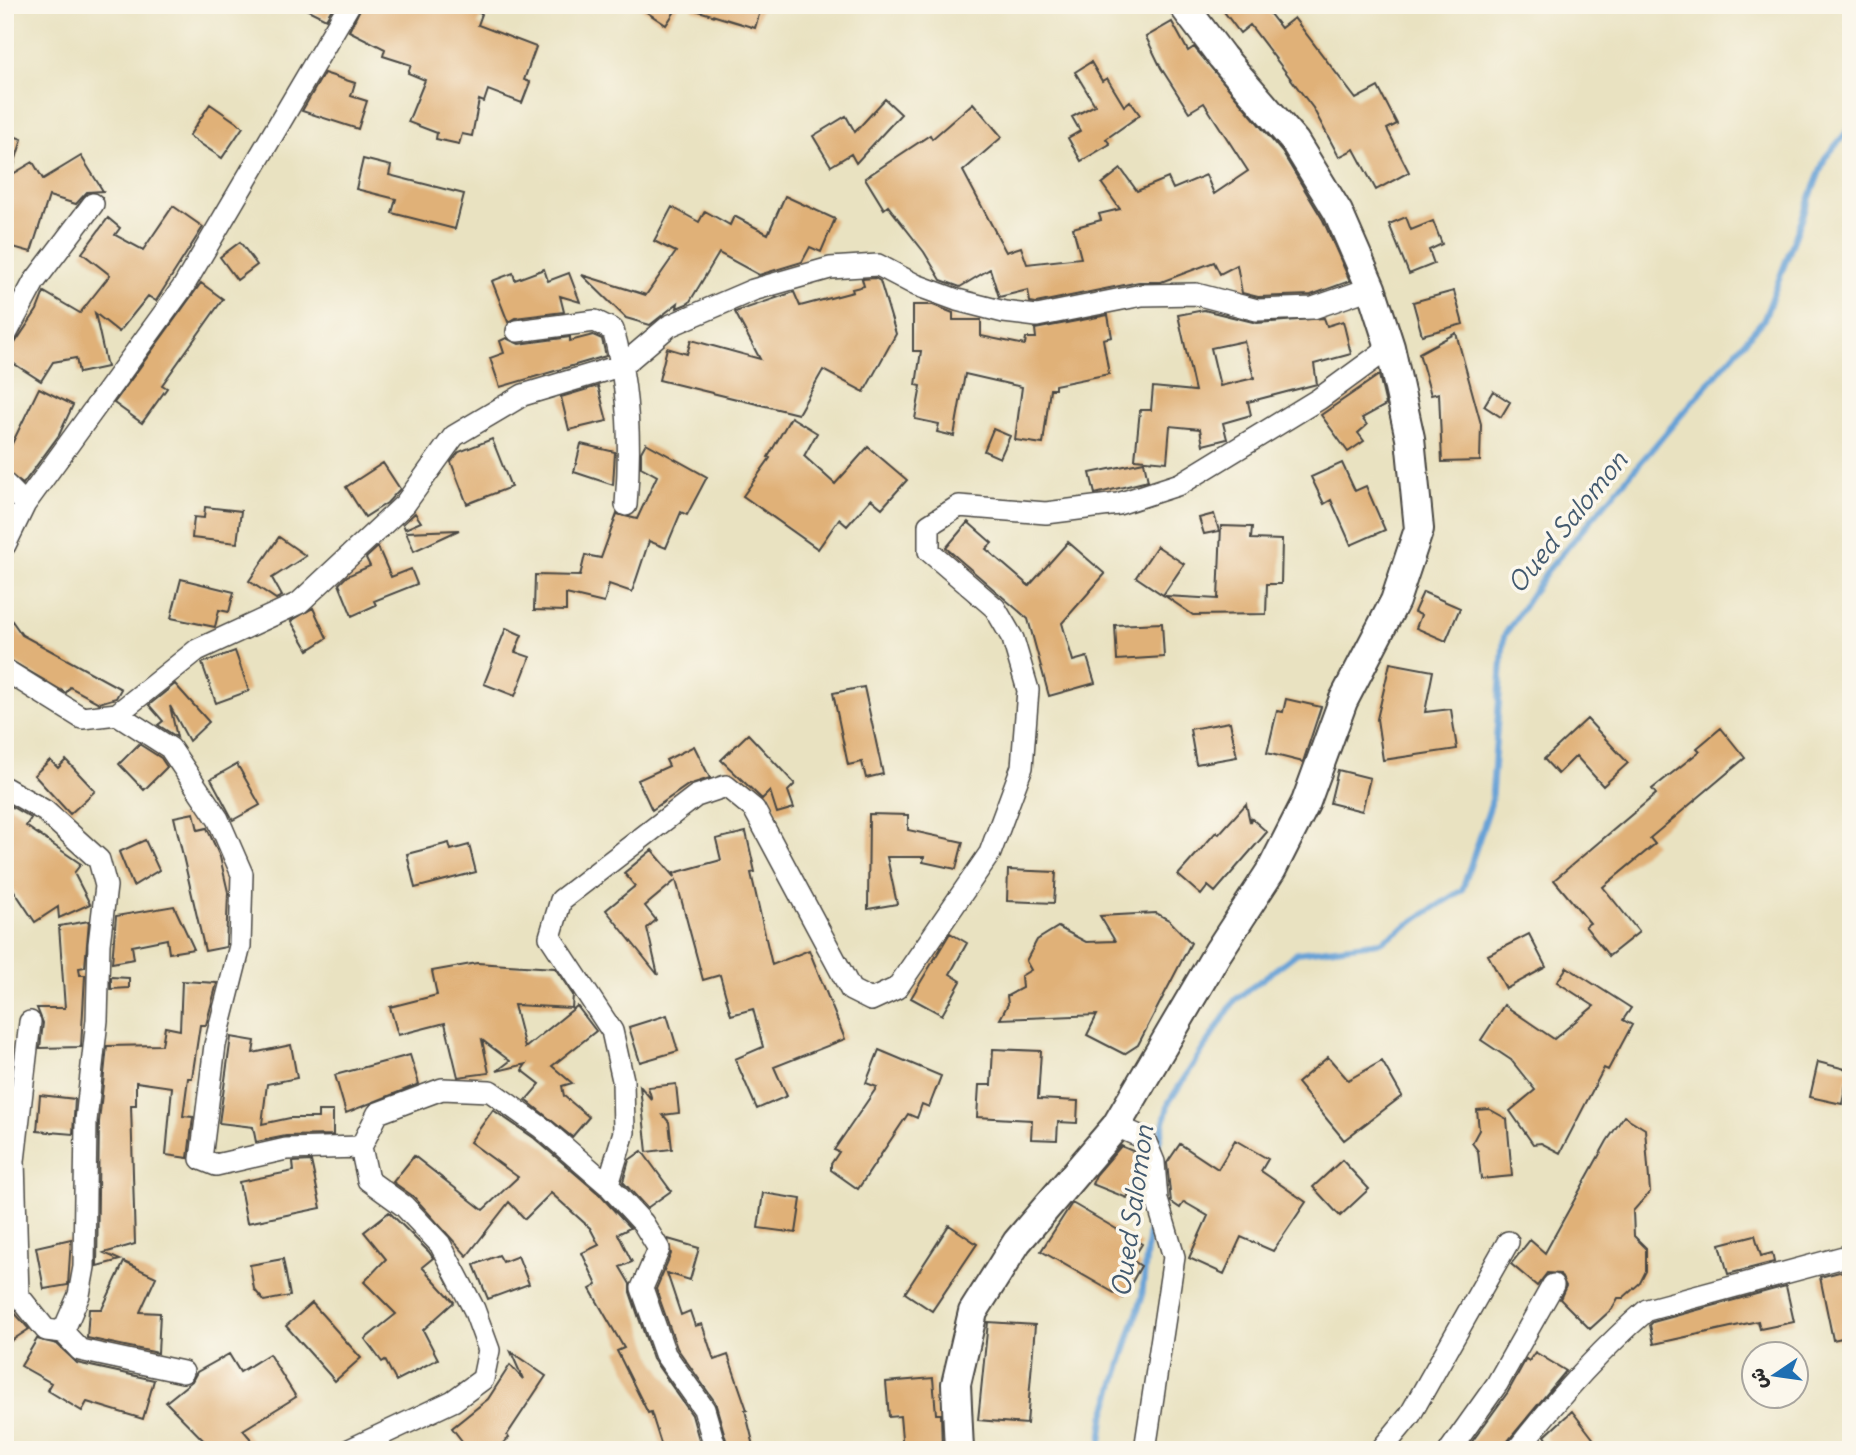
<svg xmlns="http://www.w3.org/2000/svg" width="1856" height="1455" font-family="Delius,'Playpen Sans Arabic',sans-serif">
  <rect width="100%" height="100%" fill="#fbf7ec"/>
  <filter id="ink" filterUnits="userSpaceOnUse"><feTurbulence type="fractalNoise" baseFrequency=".0143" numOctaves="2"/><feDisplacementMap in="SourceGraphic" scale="14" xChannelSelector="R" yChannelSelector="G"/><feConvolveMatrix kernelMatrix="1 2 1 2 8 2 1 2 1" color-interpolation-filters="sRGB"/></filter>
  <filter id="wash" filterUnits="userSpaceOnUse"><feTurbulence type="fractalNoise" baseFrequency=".00686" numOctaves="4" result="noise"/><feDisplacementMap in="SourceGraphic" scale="28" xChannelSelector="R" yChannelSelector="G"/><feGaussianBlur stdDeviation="1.57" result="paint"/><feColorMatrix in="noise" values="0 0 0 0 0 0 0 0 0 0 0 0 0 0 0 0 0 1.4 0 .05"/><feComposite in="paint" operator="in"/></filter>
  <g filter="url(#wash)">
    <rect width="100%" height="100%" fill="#e9e2c1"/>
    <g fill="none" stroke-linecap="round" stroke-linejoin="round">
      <!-- stream -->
      <path stroke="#66a1d6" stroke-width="6" d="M 1157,1150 L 1169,1102 L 1235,1000 L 1297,953 L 1381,942 L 1462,890 L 1491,804 L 1504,636 L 1547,571 L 1764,319 L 1825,158 L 1851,127
        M 1100,1450 L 1104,1418 L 1142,1297 L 1151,1210"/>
    </g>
    <g id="blocks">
      <!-- building -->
      <path fill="#e0b178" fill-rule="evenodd" d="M 298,5 L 334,5 L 326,19 Z
        M 362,5 L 459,5 L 482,14 L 478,25 L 536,47 L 524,80 L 530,82 L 522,103 L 488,90 L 484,102 L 479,100 L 472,136 L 462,134 L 459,144 L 436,139 L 437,133 L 408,122 L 425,80 L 408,73 L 411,65 L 383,56 L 385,49 L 349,31 Z
        M 636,5 L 679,5 L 666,25 Z
        M 693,5 L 762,5 L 755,28 L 692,9 Z
        M 1219,5 L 1263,5 L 1281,28 L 1294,18 L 1356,99 L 1378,87 L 1397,124 L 1387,129 L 1409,172 L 1376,190 L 1354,149 L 1339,157 L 1313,108 L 1250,25 L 1240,33 Z
        M 1172,22 L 1188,51 L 1194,47 L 1282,152 L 1323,220 L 1350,281 L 1311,295 L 1258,297 L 1242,293 L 1237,265 L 1220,274 L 1214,262 L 1161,282 L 1139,282 L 1036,303 L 1030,302 L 1028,290 L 999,297 L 990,269 L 960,287 L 941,280 L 924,252 L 888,206 L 884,209 L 865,178 L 930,135 L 932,139 L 973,103 L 1002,137 L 963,171 L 1006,252 L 1021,247 L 1027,264 L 1081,258 L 1073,228 L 1101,220 L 1099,214 L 1120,209 L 1102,184 L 1121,169 L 1137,191 L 1168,178 L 1173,189 L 1206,175 L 1214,194 L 1248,171 L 1204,103 L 1189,112 L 1161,68 L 1146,37 Z
        M 1091,62 L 1102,81 L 1107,78 L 1124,106 L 1130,101 L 1140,115 L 1106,139 L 1110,144 L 1081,161 L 1068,138 L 1080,131 L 1072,117 L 1095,105 L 1075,72 Z
        M 324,73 L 355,83 L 351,96 L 367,101 L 358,129 L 302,111 Z
        M 885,99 L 901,114 L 856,163 L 851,154 L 831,166 L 813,136 L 846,116 L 855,132 Z
        M 210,104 L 243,127 L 222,158 L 189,136 Z
        M 5,133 L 22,139 L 11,175 L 33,162 L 43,179 L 81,156 L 103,191 L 87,192 L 76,204 L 49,196 L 31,252 L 13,247 L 5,234 Z
        M 363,159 L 391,166 L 389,175 L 464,194 L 455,229 L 392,213 L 396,199 L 356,189 Z
        M 785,196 L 835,219 L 821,252 L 810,247 L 802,262 L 759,275 L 719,253 L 689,303 L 677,308 L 678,303 L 650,325 L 626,318 L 582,275 L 646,295 L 676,252 L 654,241 L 672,207 L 699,222 L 705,211 L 730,225 L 734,216 L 768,234 Z
        M 173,206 L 203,227 L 156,301 L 148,296 L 119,332 L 95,313 L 107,367 L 79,373 L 76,358 L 53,362 L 41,381 L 5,358 L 37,310 L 44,292 L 80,313 L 110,275 L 82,253 L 108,218 L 120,228 L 115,235 L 143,250 Z
        M 1406,217 L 1411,230 L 1433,221 L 1442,244 L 1429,250 L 1434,264 L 1409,274 L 1389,224 Z
        M 240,242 L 257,265 L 237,280 L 220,257 Z
        M 544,269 L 548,281 L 569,273 L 580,302 L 560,296 L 564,312 L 515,318 L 508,322 L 492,281 L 513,273 L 515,280 Z
        M 875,278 L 880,281 L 896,334 L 864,392 L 823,370 L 798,414 L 659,380 L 667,348 L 687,354 L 691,340 L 760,359 L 735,312 L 794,292 L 800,306 L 853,292 L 852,289 L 864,286 L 862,279 Z
        M 201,283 L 223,299 L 162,385 L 167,388 L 142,423 L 114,403 Z
        M 1454,291 L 1463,324 L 1422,335 L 1413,302 Z
        M 913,305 L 933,305 L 953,313 L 953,320 L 981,320 L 981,336 L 1025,345 L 1026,338 L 1036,338 L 1035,329 L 1108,315 L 1112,337 L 1103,339 L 1109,374 L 1055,385 L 1055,389 L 1050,389 L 1043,444 L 1015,440 L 1022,387 L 965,374 L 954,436 L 937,432 L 939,424 L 915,419 L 921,386 L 916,385 L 921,351 L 913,351 Z
        M 1204,310 L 1257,323 L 1324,318 L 1327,326 L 1343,321 L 1351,354 L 1314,364 L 1317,384 L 1248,402 L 1251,415 L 1223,423 L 1227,439 L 1203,445 L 1200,429 L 1170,426 L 1167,462 L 1135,459 L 1140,410 L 1151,410 L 1153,387 L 1195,391 L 1178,315 ZM 1244,341 L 1254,378 L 1220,386 L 1211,348 Z
        M 1456,333 L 1481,424 L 1480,461 L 1442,462 L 1439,393 L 1431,395 L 1419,353 Z
        M 593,335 L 602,339 L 606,356 L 500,387 L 490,358 L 504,353 L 500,341 L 506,338 L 519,344 L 570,337 L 570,341 Z
        M 1379,375 L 1386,405 L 1362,418 L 1367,425 L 1358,433 L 1364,441 L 1348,452 L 1321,415 Z
        M 598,386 L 607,421 L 569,430 L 561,397 Z
        M 39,388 L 73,405 L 59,435 L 23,484 L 5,471 L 5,458 Z
        M 1493,391 L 1510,402 L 1501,417 L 1484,406 Z
        M 791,417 L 817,433 L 804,456 L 835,484 L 868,447 L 907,480 L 882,508 L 871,499 L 847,526 L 839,519 L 818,549 L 743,496 L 770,458 L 768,457 Z
        M 993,429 L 1010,436 L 1000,458 L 984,451 Z
        M 492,439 L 511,487 L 467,504 L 451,462 L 459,452 Z
        M 646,443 L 707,477 L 687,515 L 681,512 L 666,548 L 649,541 L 632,592 L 609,584 L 604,603 L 566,594 L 566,611 L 534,610 L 535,575 L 580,576 L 585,555 L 601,558 L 617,514 L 637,519 L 657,476 L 641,467 L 641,452 Z
        M 581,444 L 615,452 L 613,485 L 574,472 Z
        M 1144,462 L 1148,481 L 1095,494 L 1090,473 Z
        M 383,463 L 400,489 L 387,503 L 365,517 L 346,487 Z
        M 1342,463 L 1355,491 L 1366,486 L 1385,530 L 1351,545 L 1331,500 L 1324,504 L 1311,477 Z
        M 205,507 L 241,511 L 237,543 L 192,538 L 194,517 L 204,518 Z
        M 415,513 L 421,522 L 405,529 L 403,524 Z
        M 1214,514 L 1219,531 L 1204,534 L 1199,518 Z
        M 968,522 L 992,543 L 986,549 L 1029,586 L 1068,542 L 1105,574 L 1062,623 L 1073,661 L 1087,657 L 1095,683 L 1049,696 L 1028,619 L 946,548 Z
        M 1221,526 L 1252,527 L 1251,539 L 1282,540 L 1281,584 L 1267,584 L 1266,614 L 1193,615 L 1165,596 L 1218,599 Z
        M 459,530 L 414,551 L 406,532 Z
        M 279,537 L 306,556 L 272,578 L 282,596 L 276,599 L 249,581 Z
        M 1157,546 L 1184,564 L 1163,595 L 1136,577 Z
        M 378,547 L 391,577 L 411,569 L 417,584 L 374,601 L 376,605 L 352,616 L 339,584 L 347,576 L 370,566 L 366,558 Z
        M 181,579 L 234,592 L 229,612 L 219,610 L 215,627 L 171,618 Z
        M 1423,592 L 1460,608 L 1446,641 L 1416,628 L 1421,615 L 1414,612 Z
        M 313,608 L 327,638 L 308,650 L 291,621 Z
        M 5,611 L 22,635 L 121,689 L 116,698 L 99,703 L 70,687 L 66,693 L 5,657 Z
        M 1162,623 L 1164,657 L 1117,660 L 1115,625 Z
        M 506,628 L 522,635 L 515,652 L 530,657 L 515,696 L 484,684 Z
        M 235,651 L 249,691 L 216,703 L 202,663 Z
        M 1390,663 L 1433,671 L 1425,712 L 1451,709 L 1457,749 L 1383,760 L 1377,719 Z
        M 175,684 L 209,722 L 189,741 L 170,706 L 177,737 L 158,725 L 163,721 L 149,705 Z
        M 864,687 L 883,774 L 866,778 L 862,762 L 848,765 L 833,693 Z
        M 1286,699 L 1321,707 L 1303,762 L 1267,753 L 1277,711 L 1283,712 Z
        M 1587,719 L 1628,763 L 1603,786 L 1576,756 L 1558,774 L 1544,759 Z
        M 1230,722 L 1237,757 L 1196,764 L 1190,729 Z
        M 1721,728 L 1745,758 L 1650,838 L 1655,844 L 1603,887 L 1639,932 L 1609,956 L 1585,926 L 1590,923 L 1554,880 L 1656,794 L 1652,789 L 1700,751 L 1697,748 Z
        M 748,734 L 795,784 L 788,791 L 794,808 L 777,813 L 770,791 L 762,799 L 721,760 Z
        M 139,744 L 161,758 L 167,767 L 144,790 L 119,764 Z
        M 694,746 L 710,778 L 688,785 L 652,810 L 638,780 L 669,766 L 666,760 Z
        M 50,760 L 58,768 L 66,760 L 95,791 L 70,814 L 34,775 Z
        M 237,764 L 260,805 L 233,820 L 211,779 Z
        M 1338,770 L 1370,778 L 1362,811 L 1330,803 Z
        M 5,803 L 31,818 L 26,826 L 81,864 L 74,873 L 90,904 L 59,918 L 58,907 L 35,922 L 5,877 Z
        M 1246,804 L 1250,822 L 1251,818 L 1267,832 L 1215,892 L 1208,886 L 1201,895 L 1178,875 L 1216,832 L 1219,834 Z
        M 194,813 L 198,830 L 207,828 L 220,857 L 228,892 L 226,947 L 205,951 L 174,817 Z
        M 869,814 L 908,815 L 908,830 L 963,842 L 956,869 L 923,862 L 924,857 L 887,857 L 897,904 L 868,909 Z
        M 746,832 L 755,872 L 751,873 L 772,965 L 809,950 L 845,1039 L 774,1067 L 787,1096 L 757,1109 L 735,1059 L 763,1047 L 753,1009 L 731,1015 L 720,975 L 703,980 L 676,880 L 645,906 L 656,920 L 647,928 L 658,975 L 606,910 L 635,886 L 624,873 L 652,850 L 675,877 L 674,873 L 721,860 L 716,839 Z
        M 145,840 L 159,870 L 133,886 L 119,852 Z
        M 449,843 L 451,850 L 469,845 L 476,872 L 415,888 L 407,854 Z
        M 1008,870 L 1056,872 L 1054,903 L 1007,901 Z
        M 174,906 L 194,949 L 169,953 L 167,939 L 132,946 L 134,959 L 112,963 L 116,916 Z
        M 1156,913 L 1169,920 L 1191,943 L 1138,1045 L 1124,1054 L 1087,1035 L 1097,1015 L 1000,1019 L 1008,1004 L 1007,996 L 1022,988 L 1021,976 L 1031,970 L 1026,961 L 1037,940 L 1058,927 L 1086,942 L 1115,941 L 1100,916 Z
        M 89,921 L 85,967 L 79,968 L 80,975 L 85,975 L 81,1047 L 40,1048 L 43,1023 L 37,1008 L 65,1008 L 59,926 Z
        M 950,933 L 967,943 L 950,974 L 961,981 L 942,1015 L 911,998 Z
        M 1529,934 L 1546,967 L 1506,989 L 1488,955 Z
        M 477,963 L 555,968 L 573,995 L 572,1008 L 514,1005 L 525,1048 L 577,1006 L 596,1031 L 552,1066 L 572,1083 L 562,1086 L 564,1096 L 589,1117 L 572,1137 L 526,1100 L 540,1084 L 522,1070 L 526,1064 L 497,1071 L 510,1061 L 482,1040 L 489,1073 L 458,1077 L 445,1023 L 398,1035 L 390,1007 L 437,995 L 432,971 Z
        M 1567,967 L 1631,1008 L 1623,1020 L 1632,1025 L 1608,1070 L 1604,1068 L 1560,1153 L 1541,1143 L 1533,1144 L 1510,1111 L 1535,1090 L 1511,1060 L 1481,1040 L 1504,1005 L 1554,1039 L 1594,1006 L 1557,982 Z
        M 111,977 L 129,978 L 129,988 L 111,989 Z
        M 182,981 L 217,983 L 206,1025 L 200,1025 L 192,1078 L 188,1078 L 183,1116 L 193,1117 L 188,1158 L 166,1155 L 172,1087 L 136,1082 L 136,1105 L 131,1105 L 135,1244 L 104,1253 L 120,1260 L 97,1266 L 99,1122 L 107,1046 L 162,1045 L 165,1027 L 180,1030 Z
        M 667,1015 L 678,1051 L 640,1062 L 629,1027 Z
        M 231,1037 L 255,1041 L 253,1053 L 291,1045 L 297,1078 L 267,1084 L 262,1124 L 290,1118 L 318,1118 L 318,1111 L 333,1111 L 333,1135 L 286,1136 L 256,1142 L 253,1127 L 219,1123 Z
        M 993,1049 L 1041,1051 L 1038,1099 L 1078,1101 L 1077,1123 L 1058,1122 L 1057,1140 L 1031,1139 L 1032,1120 L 977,1117 L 979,1085 L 991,1085 Z
        M 879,1050 L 941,1076 L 929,1107 L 922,1104 L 917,1118 L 908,1114 L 858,1189 L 831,1170 L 831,1164 L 839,1152 L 834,1150 L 877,1087 L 866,1083 Z
        M 410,1055 L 419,1084 L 346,1113 L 335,1075 Z
        M 1328,1057 L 1348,1080 L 1382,1061 L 1402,1096 L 1344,1140 L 1297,1083 Z
        M 1818,1062 L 1849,1070 L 1842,1104 L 1810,1097 Z
        M 676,1084 L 679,1113 L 663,1115 L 669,1122 L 672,1149 L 647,1152 L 640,1086 L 652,1100 L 648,1087 Z
        M 40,1095 L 75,1099 L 73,1134 L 37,1131 Z
        M 1489,1109 L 1507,1119 L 1512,1176 L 1481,1179 L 1478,1151 L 1472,1143 L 1479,1130 L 1477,1110 Z
        M 493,1110 L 534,1138 L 599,1194 L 630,1228 L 618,1234 L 632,1262 L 620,1267 L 630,1284 L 630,1292 L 653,1359 L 692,1415 L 702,1450 L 663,1450 L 651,1412 L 648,1413 L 617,1351 L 624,1348 L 590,1289 L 597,1285 L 582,1253 L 599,1245 L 590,1228 L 551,1193 L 525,1219 L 509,1202 L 467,1256 L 414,1197 L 393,1182 L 414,1156 L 483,1210 L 518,1177 L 470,1142 Z
        M 1624,1116 L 1645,1129 L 1650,1192 L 1633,1211 L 1634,1236 L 1646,1248 L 1646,1271 L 1640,1283 L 1623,1298 L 1618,1298 L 1612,1309 L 1590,1329 L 1560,1299 L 1566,1286 L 1560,1274 L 1547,1273 L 1537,1286 L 1511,1264 L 1530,1240 L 1545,1253 L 1607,1141 Z
        M 1235,1140 L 1268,1159 L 1261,1171 L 1306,1202 L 1273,1251 L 1241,1237 L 1224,1274 L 1189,1258 L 1208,1216 L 1184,1202 L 1180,1208 L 1171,1202 L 1167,1163 L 1180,1144 L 1218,1169 Z
        M 1121,1146 L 1135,1152 L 1141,1165 L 1142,1183 L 1135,1178 L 1127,1198 L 1092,1184 L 1096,1175 Z
        M 642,1151 L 671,1191 L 647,1208 L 623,1182 L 629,1160 Z
        M 1342,1160 L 1369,1189 L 1340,1216 L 1313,1187 Z
        M 311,1161 L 321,1208 L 247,1223 L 239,1182 L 294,1171 L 293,1162 Z
        M 763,1193 L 801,1199 L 796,1233 L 758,1228 Z
        M 1072,1203 L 1142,1244 L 1132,1260 L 1141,1266 L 1123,1298 L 1041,1251 Z
        M 389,1212 L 429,1252 L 433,1258 L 422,1267 L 454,1302 L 423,1330 L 438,1359 L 396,1381 L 385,1360 L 382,1362 L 365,1339 L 396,1314 L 364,1282 L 386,1259 L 364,1232 Z
        M 949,1225 L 977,1244 L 932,1311 L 905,1293 Z
        M 1755,1235 L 1761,1256 L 1772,1253 L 1774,1262 L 1728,1274 L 1720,1244 Z
        M 71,1239 L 68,1285 L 44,1289 L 36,1247 Z
        M 668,1239 L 699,1248 L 690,1280 L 667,1273 L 681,1315 L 690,1311 L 695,1326 L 702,1324 L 714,1360 L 728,1355 L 747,1410 L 745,1410 L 755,1450 L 729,1450 L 715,1402 L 677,1348 L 656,1289 L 671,1254 Z
        M 499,1255 L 503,1262 L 518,1256 L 529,1284 L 488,1299 L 474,1265 Z
        M 283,1259 L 290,1296 L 264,1301 L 254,1289 L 250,1265 Z
        M 124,1262 L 156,1277 L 140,1312 L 160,1313 L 158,1353 L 87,1338 L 89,1309 L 102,1309 Z
        M 1851,1269 L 1851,1336 L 1833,1340 L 1820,1277 Z
        M 1786,1286 L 1794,1322 L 1760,1329 L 1758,1321 L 1654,1344 L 1650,1325 L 1653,1322 Z
        M 5,1302 L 29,1329 L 5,1345 Z
        M 312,1303 L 361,1358 L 335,1381 L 286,1326 Z
        M 988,1322 L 1035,1325 L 1027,1424 L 978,1420 Z
        M 37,1339 L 57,1344 L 77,1363 L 154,1380 L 143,1419 L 87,1402 L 82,1411 L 47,1390 L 51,1383 L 21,1366 Z
        M 511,1352 L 546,1376 L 507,1435 L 509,1438 L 494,1450 L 469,1450 L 452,1428 L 488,1399 L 510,1365 L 523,1379 Z
        M 1535,1352 L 1566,1371 L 1507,1442 L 1504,1450 L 1466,1450 L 1508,1392 L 1526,1359 L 1529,1361 Z
        M 229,1354 L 240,1372 L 269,1354 L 296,1397 L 243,1430 L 260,1450 L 213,1450 L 166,1402 L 192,1381 L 197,1372 Z
        M 933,1378 L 936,1414 L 941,1414 L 942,1450 L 903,1450 L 900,1416 L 889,1417 L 886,1382 Z
        M 1572,1411 L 1595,1441 L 1584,1450 L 1555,1450 L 1545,1436 Z"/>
    </g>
  </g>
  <g filter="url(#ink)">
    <use href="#blocks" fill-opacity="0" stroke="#484642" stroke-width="2"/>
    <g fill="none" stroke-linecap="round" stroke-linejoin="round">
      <defs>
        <path id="street" d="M 517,331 L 595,321 L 613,330 C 629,386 631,447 626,505
          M 5,336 L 34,282 L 93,204
          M 5,484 L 25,504
          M 5,545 L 25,504 L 183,287 L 349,5
          M 5,670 L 82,718 L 117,714 L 197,650 L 299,603 L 405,504 L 454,436 L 523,395 L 623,365 L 669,326 L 753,290 L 830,268 L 878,265 L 916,285 L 957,300 L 1004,312 L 1037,316 L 1142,295 L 1196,294 L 1257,310 L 1313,308 L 1371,288
          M 117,714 L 170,748 L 218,819 L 242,874 L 240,946 L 215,1045 L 201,1159 L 216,1165 L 286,1149 L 361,1147
          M 5,788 L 45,811 L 99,860 L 106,886 L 99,944 L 97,1020 L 86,1121 L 84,1267 L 79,1295 L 63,1332 L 80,1350 L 183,1372
          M 30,1022 L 14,1161 L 18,1295 L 46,1330 L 63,1332
          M 1116,1126 L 1144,1138 L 1154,1162 L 1157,1200 L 1174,1257 L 1145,1450
          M 608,1185 L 624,1132 L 623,1080 L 612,1031 L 550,937 L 561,900 L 696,796 L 726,786 L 754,809 L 851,990 L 871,1000 L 897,988 L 990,853 L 1022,767 L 1028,690 L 1013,639 L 995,608 L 929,551 L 929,525 L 959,506 L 1046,513 L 1118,504 L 1180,484 L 1319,399 L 1390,347
          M 349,1450 L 453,1401 L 483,1379 L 489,1350 L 474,1309 L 440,1244 L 404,1206 L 368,1180 L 361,1147 L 378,1113 L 442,1089 L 490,1091 L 542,1128 L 608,1185 L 643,1223 L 659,1249 L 642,1288 L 665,1354 L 704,1409 L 716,1450
          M 1381,1450 L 1410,1415 L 1508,1242
          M 1450,1450 L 1497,1384 L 1553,1285
          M 1517,1450 C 1556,1400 1599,1351 1647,1310 L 1851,1255"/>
        <path id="secondary" d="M 959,1450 L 956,1384 L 973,1312 L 1017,1242 L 1116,1126 L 1218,952 L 1272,869 L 1306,802 L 1343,701 L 1395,601 L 1419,529 L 1410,438 L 1390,347 L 1371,288 L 1338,212 L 1295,142 L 1222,57 L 1183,5"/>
      </defs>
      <!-- street casing -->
      <use href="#street" stroke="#484642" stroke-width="24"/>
      <!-- secondary casing -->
      <use href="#secondary" stroke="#484642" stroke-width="32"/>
      <!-- street -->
      <use href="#street" stroke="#fff" stroke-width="21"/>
      <!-- secondary -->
      <use href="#secondary" stroke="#fff" stroke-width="28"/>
    </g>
  </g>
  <g text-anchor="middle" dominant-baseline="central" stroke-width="7" stroke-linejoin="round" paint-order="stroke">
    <!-- water labels -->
    <g font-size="26" font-style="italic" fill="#435a6f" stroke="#fbf7ec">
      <text transform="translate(1567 522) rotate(-51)">Oued Salomon</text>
      <text transform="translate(1132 1211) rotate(-82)">Oued Salomon</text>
    </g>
  </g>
  <!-- margin -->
  <rect width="1856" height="1455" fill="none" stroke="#fbf7ec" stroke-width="28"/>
  <!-- north arrow -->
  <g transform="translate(1775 1375) rotate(257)"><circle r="33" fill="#fbf7ec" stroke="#a8a59f" stroke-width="2"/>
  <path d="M0-5L12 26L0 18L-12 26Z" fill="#1f6fb2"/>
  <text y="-10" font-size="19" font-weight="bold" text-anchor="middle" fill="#2b2b2b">ش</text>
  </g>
</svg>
